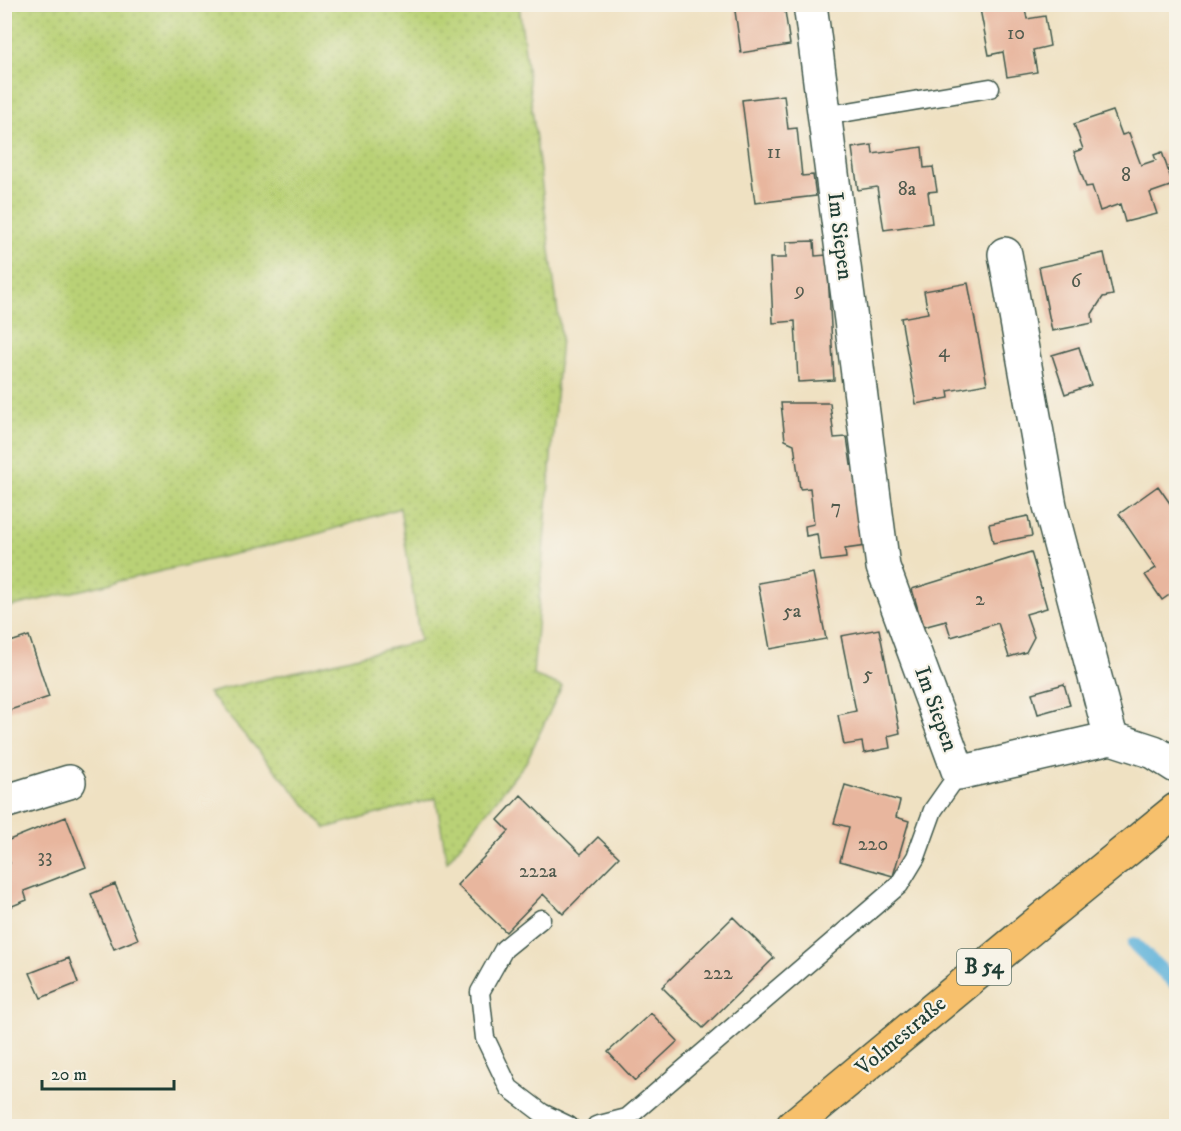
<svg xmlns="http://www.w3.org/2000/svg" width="1181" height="1131" font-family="'IM FELL DW Pica',serif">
  <defs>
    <pattern id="grass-dots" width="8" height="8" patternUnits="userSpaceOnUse" patternTransform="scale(1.5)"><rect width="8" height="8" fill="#b9d176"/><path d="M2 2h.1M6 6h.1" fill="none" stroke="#9fb467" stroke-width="1.8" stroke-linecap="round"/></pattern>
  </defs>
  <rect width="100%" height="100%" fill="#f7f3e8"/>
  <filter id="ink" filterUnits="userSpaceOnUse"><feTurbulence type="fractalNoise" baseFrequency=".0167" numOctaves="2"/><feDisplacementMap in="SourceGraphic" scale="12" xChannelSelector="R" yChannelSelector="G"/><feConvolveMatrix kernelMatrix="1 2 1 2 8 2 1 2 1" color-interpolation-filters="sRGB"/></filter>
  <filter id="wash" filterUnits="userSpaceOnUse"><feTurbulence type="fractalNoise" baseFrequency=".008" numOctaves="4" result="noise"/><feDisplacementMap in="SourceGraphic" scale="24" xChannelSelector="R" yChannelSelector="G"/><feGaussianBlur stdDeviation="1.35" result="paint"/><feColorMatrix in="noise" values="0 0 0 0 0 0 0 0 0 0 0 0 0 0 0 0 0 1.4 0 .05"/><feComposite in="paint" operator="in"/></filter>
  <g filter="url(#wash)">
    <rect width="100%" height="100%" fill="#efe1c2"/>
    <!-- grass -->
    <path fill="url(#grass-dots)" stroke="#6c8755" stroke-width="1.5" d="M 4,5 L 519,5 L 561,337 L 533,675 L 562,686 L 526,762 L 447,862 L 436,798 L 326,828 L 208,693 L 420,641 L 400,508 L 314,535 L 5,608 Z"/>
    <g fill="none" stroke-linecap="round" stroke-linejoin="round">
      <!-- stream -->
      <path stroke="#5eb2da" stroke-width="14" d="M 1134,944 L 1176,984"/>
    </g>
    <g id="blocks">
      <!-- building -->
      <path fill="#e8b69e" d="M 734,4 L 784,4 L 790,45 L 741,53 Z
        M 979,4 L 1024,4 L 1027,19 L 1045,16 L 1050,46 L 1033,50 L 1037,72 L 1007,77 L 1003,52 L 989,55 Z
        M 784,95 L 788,129 L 797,128 L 802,176 L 813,175 L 816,196 L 755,203 L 742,100 Z
        M 1113,111 L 1122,135 L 1129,133 L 1141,165 L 1156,160 L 1154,155 L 1162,152 L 1173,185 L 1150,193 L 1157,214 L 1125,222 L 1120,204 L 1100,211 L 1092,186 L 1086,187 L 1074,152 L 1083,149 L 1074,124 Z
        M 872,145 L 873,154 L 922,147 L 924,168 L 933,167 L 937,191 L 928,192 L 932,223 L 884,230 L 877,187 L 858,190 L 852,148 Z
        M 814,241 L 815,256 L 827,255 L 834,380 L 798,382 L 795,321 L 773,323 L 770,258 L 786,258 L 786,242 Z
        M 1104,253 L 1113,295 L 1103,297 L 1092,314 L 1093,323 L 1052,331 L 1039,267 Z
        M 968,283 L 987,384 L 948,391 L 949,398 L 916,404 L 901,318 L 928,313 L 924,291 Z
        M 1079,347 L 1091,385 L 1065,394 L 1052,355 Z
        M 781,403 L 830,403 L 834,438 L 847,437 L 851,465 L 854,464 L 866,546 L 845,549 L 846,558 L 821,561 L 817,534 L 806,536 L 805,526 L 814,524 L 810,488 L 800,489 L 794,444 L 785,440 Z
        M 1158,486 L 1176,512 L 1176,600 L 1172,593 L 1162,600 L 1145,575 L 1156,568 L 1119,514 Z
        M 1028,516 L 1032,536 L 993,543 L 989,524 Z
        M 1031,552 L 1047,608 L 1026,614 L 1034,637 L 1026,652 L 1009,657 L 998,623 L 951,637 L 946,621 L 923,627 L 912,589 Z
        M 813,573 L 826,639 L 770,649 L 758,583 Z
        M 879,629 L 900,733 L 888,736 L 890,748 L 864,753 L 862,742 L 844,745 L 838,715 L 856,711 L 841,636 Z
        M 29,636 L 49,697 L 4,712 L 4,644 Z
        M 1064,684 L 1070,705 L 1038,714 L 1032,693 Z
        M 845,785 L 900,801 L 896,817 L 909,821 L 893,876 L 840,861 L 849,827 L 834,823 Z
        M 521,795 L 581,854 L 598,837 L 619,857 L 563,914 L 543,894 L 506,932 L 457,885 L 509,831 L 498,820 Z
        M 66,817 L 86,867 L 24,891 L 27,900 L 5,909 L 5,865 L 10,863 L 4,849 L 4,842 Z
        M 115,884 L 138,939 L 114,949 L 91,894 Z
        M 733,917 L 774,958 L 703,1028 L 662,987 Z
        M 69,958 L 78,983 L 41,998 L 30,973 Z
        M 651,1013 L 678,1041 L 635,1081 L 608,1052 Z"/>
    </g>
  </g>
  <g filter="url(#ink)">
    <use href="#blocks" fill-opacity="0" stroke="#3e5649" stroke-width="1.5"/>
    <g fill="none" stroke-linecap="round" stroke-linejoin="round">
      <defs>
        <path id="service" d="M 824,116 L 990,88
          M 541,919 L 504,949 L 480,992 L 485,1038 L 509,1088 L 542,1113 L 569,1126
          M 596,1126 L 627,1118 L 899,885 L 916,857 L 933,810 L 959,773"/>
        <path id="minor" d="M 810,4 L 883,567 L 959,773 L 1111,738 L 1050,506 L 1005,254
          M 1111,738 L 1154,752 L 1176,766
          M 4,802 L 69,782"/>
        <path id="primary" d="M 793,1126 L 1052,911 L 1176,810"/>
      </defs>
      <!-- service casing -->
      <use href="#service" stroke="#3e5649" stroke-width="21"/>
      <!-- minor casing -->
      <use href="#minor" stroke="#3e5649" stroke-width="36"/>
      <!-- primary casing -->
      <use href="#primary" stroke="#3e5649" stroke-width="36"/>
      <!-- service -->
      <use href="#service" stroke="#fff" stroke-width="18"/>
      <!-- minor -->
      <use href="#minor" stroke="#fff" stroke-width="33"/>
      <!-- primary -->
      <use href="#primary" stroke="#f7c06c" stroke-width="33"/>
    </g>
  </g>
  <g text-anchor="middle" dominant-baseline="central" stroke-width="4.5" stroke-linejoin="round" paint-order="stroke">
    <!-- number labels -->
    <g font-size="20" fill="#515b4e">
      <text x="1016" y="33">10</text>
      <text x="774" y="152">11</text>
      <text x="1126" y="175">8</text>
      <text x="907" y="189">8a</text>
      <text x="1076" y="281">6</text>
      <text x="800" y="290">9</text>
      <text x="944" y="351">4</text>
      <text x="836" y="507">7</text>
      <text x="980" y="599">2</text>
      <text x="792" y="611">5a</text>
      <text x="868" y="674">5</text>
      <text x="873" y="844">220</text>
      <text x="45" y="856">33</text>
      <text x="538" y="871">222a</text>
      <text x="718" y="973">222</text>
    </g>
    <!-- shield labels -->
    <rect fill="#f7f3e8" stroke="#60746a" stroke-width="1.5" x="957" y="949" width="54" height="36" rx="4.5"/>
    <g font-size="21" font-weight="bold" fill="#1f3d34">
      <text x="984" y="967">B 54</text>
    </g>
    <!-- street labels -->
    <g font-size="22" fill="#1f3d34" stroke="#f7f3e8">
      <text transform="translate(840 236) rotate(83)">Im Siepen</text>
      <text transform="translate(936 709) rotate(70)">Im Siepen</text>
      <text transform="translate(901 1036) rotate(-40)">Volmestraße</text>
    </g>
  </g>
  <!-- margin -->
  <rect width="1181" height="1131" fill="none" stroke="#f7f3e8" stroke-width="24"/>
  <!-- scale -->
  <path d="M42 1080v9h132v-9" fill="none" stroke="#1f3d34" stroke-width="3"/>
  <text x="51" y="1080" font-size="18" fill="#1f3d34" stroke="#f7f3e8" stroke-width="4.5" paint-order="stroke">20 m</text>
</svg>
